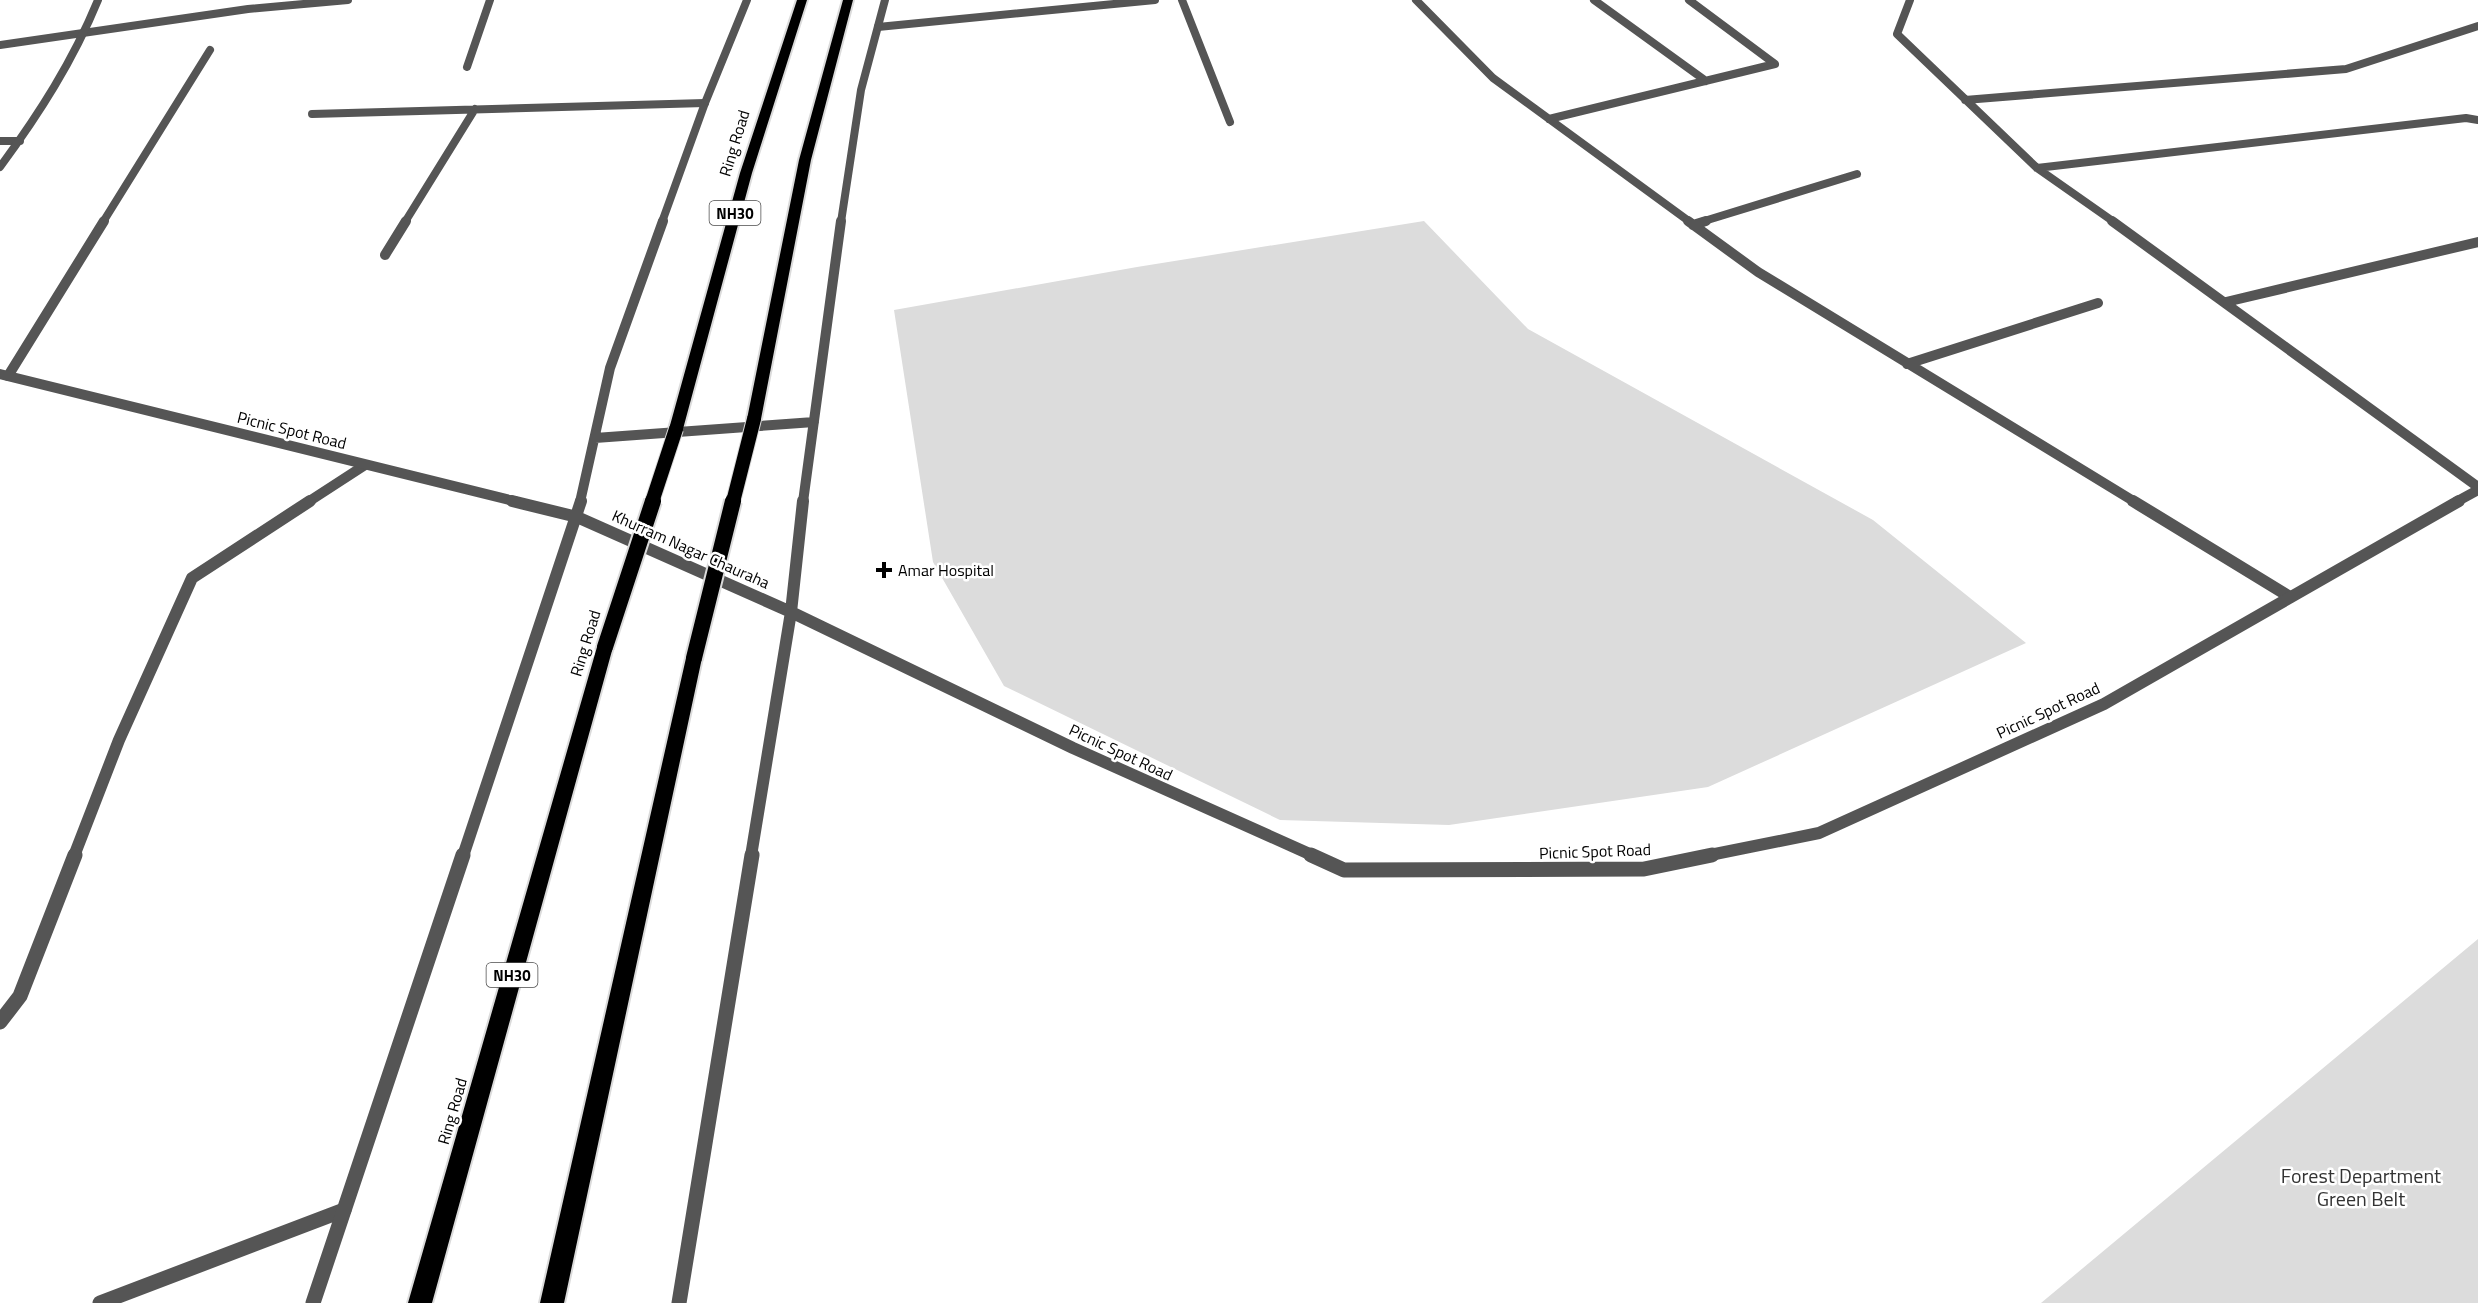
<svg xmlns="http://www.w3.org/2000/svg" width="2478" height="1303" font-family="'Titillium Web',sans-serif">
  <rect width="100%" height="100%" fill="#fff"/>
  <!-- green -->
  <path fill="#dcdcdc" d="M 1424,221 L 1528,329 L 1873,520 L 2026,643 L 1708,787 L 1449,825 L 1280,820 L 1004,686 L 933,562 L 894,310 L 1137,267 Z
    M 2478,939 L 2478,1303 L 2041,1303 Z"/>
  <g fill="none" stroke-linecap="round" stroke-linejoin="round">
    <defs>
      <path id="trunk" d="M 797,0 L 807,0 L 752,173 L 683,429 L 676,433 L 671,432 L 669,429 L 740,173 Z
        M 843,0 L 853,0 L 811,160 L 761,419 L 754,423 L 747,419 L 799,160 Z
        M 605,641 L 611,643 L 613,647 L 432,1303 L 408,1303 L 597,647 L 599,643 Z
        M 694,652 L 700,654 L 702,658 L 564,1303 L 540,1303 L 686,658 L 688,654 Z"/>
    </defs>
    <!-- trunk casing -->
    <use href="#trunk" stroke="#dbdbdb" stroke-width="4"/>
    <!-- service-far1 -->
    <path stroke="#555" stroke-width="8" d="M 0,45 L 248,9 L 348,0
      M 467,67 L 490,0
      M 312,114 L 705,103
      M 0,141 L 20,141
      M 103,222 L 210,50
      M 405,222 L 475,109"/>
    <!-- service -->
    <path stroke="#555" stroke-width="10" d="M 385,255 L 406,221
      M 8,376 L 104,221"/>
    <!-- minor-far3 -->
    <path stroke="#555" stroke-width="8" d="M 1182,0 L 1230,122
      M 1416,0 L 1493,78 L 1690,222
      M 1594,0 L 1706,81
      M 1910,0 L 1897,34 L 2037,168 L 2114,222
      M 878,27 L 1155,0
      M 1965,100 L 2346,69 L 2478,26
      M 1549,119 L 1775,64 L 1689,0
      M 0,167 C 39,114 73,61 98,0
      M 2037,168 L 2466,118 L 2478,120
      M 1701,222 L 1857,174"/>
    <!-- minor-far2 -->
    <path stroke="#555" stroke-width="10" d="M 1688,221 L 1758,272 L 2135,502
      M 2112,221 L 2478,487
      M 1693,225 L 1706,221
      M 2226,302 L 2478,242
      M 1907,364 L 2098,303
      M 308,502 L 365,465"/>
    <!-- minor-far1 -->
    <path stroke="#555" stroke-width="12" d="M 2133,501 L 2290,597
      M 74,856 L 119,740 L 192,578 L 310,501"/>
    <!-- minor -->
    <path stroke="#555" stroke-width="15" d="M 0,1022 L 20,996 L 75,855
      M 100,1303 L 344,1210"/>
    <!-- tertiary-far3 -->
    <path stroke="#555" stroke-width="8" d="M 662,222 L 705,103 L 747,0
      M 841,222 L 861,90 L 885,0"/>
    <!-- tertiary-far2 -->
    <path stroke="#555" stroke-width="10" d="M 0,374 L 518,502
      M 595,438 L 814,422
      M 580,502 L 610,368 L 663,221
      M 803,502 L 841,221
      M 2456,502 L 2478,490"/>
    <!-- tertiary-far1 -->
    <path stroke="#555" stroke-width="12" d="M 512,501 L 577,517 L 791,612 L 1073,748 L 1314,856
      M 463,856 L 581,501
      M 751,856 L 791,612 L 803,501
      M 1705,856 L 1819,833 L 2104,704 L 2459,501"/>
    <!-- tertiary -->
    <path stroke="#555" stroke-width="15" d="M 1311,855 L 1344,870 L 1644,869 L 1712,855
      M 313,1303 L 463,855
      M 679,1303 L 752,855"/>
    <!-- trunk -->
    <use href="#trunk" fill="#000" fill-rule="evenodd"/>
    <defs>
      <path id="trunk-bridge-far1" d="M 652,502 L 676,429
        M 733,502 L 754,419"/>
      <path id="trunk-bridge" d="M 605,647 L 653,501
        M 694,658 L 733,501"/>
    </defs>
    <!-- trunk-bridge-far1 casing -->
    <use href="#trunk-bridge-far1" stroke="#dbdbdb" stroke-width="16" stroke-linecap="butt"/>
    <!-- trunk-bridge casing -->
    <use href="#trunk-bridge" stroke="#dbdbdb" stroke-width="20" stroke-linecap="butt"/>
    <!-- trunk-bridge-far1 -->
    <use href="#trunk-bridge-far1" stroke="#000" stroke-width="14"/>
    <!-- trunk-bridge -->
    <use href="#trunk-bridge" stroke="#000" stroke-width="16"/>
  </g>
  <!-- markers -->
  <path fill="#000" stroke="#fff" stroke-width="2" d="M881 561h6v6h6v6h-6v6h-6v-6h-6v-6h6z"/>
  <g text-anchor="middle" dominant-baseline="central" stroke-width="5" stroke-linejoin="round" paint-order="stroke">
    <!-- shield labels -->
    <g fill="#fff" stroke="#4c4c4c" stroke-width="1.5">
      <rect x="709.5" y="201" width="51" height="24" rx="4.5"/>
      <rect x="486.5" y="963" width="51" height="24" rx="4.5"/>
    </g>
    <g font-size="15" font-weight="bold" fill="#000">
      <text x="735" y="213">NH30</text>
      <text x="512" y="975">NH30</text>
    </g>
    <!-- street labels -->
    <g font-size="16" fill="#000" stroke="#fff">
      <text transform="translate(734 143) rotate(-73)">Ring Road</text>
      <text transform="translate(292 430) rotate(14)">Picnic Spot Road</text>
      <text transform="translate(691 549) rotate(24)">Khurram Nagar Chauraha</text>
      <text transform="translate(585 643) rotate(-73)">Ring Road</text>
      <text transform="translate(2048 710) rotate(-25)">Picnic Spot Road</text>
      <text transform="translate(1121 752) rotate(25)">Picnic Spot Road</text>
      <text transform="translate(1595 851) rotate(-2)">Picnic Spot Road</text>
      <text transform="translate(452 1111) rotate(-74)">Ring Road</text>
    </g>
    <!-- poi labels -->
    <g font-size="16" fill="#000" stroke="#fff" text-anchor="start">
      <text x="898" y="570">Amar Hospital</text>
    </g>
    <!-- near-park labels -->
    <g font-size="20" fill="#333" stroke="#fff">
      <text x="2361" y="1175">Forest Department<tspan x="2361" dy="23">Green Belt</tspan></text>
    </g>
  </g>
</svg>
